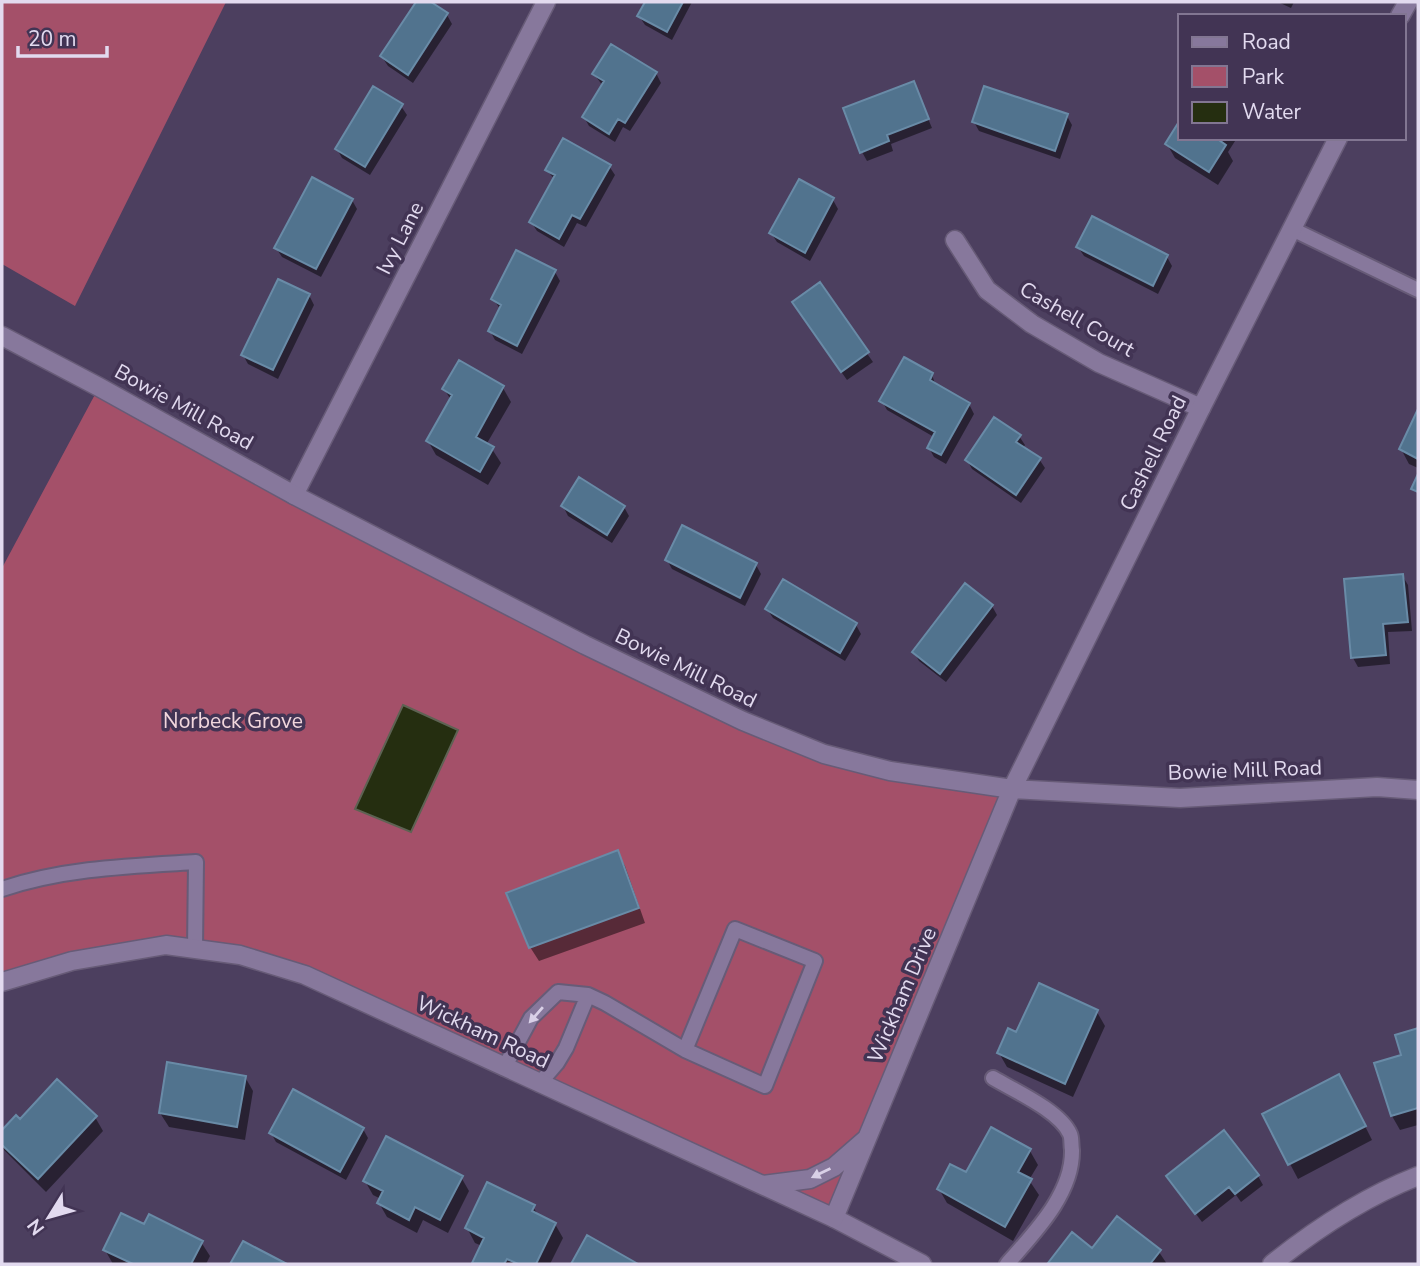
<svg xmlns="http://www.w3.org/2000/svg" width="1420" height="1266" font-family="'Nunito Sans',sans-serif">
  <rect width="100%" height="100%" fill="#4c3f5f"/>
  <!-- green -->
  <path fill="#a45069" d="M 2,2 L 226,2 L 75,306 L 2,264 Z
    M 99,387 L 294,495 L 824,754 L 1012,789 L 834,1218 L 305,975 L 166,945 L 2,982 L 2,568 Z"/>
  <!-- water -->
  <path fill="#252e10" stroke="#5e6253" stroke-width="2" d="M 403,705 L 458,730 L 411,832 L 355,809 Z"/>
  <!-- shadow -->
  <path fill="#0007" d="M 419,2 L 428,2 L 447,15 L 452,24 L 413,83 L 388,66 L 382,57 Z
    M 647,2 L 692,2 L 672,40 L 645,25 L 639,16 Z
    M 1278,2 L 1294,2 L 1291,8 Z
    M 656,73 L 661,83 L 630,131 L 623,127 L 615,142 L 589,126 L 584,117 L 603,86 L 594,74 Z
    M 913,83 L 932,128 L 891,144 L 893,151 L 867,161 L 862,152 Z
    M 401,106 L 407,115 L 370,175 L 342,158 L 337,149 Z
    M 1067,116 L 1072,125 L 1060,159 L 979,131 L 974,122 Z
    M 1180,123 L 1180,138 L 1237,138 L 1228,152 L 1233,161 L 1218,185 L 1175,158 L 1167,144 Z
    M 609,166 L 615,175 L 586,227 L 577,223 L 564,247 L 537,231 L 531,222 L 555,180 L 547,170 Z
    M 800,181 L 833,200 L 838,209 L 810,261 L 777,242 L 771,233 Z
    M 352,200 L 357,209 L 321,277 L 282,257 L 276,248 Z
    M 1078,247 L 1167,257 L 1172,266 L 1158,294 L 1084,256 Z
    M 555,272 L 560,281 L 522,354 L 495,340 L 490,331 L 501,310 L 493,299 Z
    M 819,285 L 873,362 L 847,380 L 799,312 Z
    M 309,295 L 314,305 L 278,379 L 248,364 L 243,355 Z
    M 459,363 L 503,388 L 511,402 L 486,445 L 492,449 L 501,463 L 488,485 L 436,455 L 428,441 L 451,400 L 444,389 Z
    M 932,375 L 936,386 L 969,404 L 974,414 L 946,464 L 934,457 L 929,448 L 934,437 L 887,410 L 882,401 Z
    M 1418,413 L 1418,468 L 1409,464 L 1401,449 Z
    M 1019,436 L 1025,445 L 1023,448 L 1039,459 L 1045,468 L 1021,503 L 972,469 L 967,460 Z
    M 563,506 L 624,507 L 629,516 L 612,543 L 568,516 Z
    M 667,560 L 756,565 L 761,574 L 745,606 L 672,569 Z
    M 1402,575 L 1408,585 L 1412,631 L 1388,632 L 1390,664 L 1358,667 L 1353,658 Z
    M 992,606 L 997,615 L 946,682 L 919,661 L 914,652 Z
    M 767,609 L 856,625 L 861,634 L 845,661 L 773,618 Z
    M 617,852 L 625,866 L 645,923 L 539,961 L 530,947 Z
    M 1097,1012 L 1105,1026 L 1073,1097 L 1007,1067 L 999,1053 Z
    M 1418,1030 L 1418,1125 L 1400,1130 L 1392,1116 L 1377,1064 L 1403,1056 L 1397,1036 Z
    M 245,1077 L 253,1091 L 245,1140 L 169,1127 L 160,1113 Z
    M 1347,1090 L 1372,1140 L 1298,1179 L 1264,1115 Z
    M 95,1117 L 103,1131 L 46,1192 L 2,1148 L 2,1133 L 16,1118 L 20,1121 Z
    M 363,1129 L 368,1138 L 346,1180 L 276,1142 L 271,1133 Z
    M 1030,1151 L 1038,1165 L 1029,1180 L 1039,1195 L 1013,1241 L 947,1203 L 939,1189 L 967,1175 Z
    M 1258,1176 L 1263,1185 L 1241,1202 L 1236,1195 L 1202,1222 L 1168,1177 Z
    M 461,1177 L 469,1191 L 448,1233 L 423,1220 L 417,1233 L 387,1217 L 379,1203 L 381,1199 L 373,1195 L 365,1181 Z
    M 533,1207 L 539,1216 L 555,1224 L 563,1238 L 550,1264 L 475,1264 L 482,1246 L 475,1243 L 467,1228 Z
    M 145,1226 L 201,1242 L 210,1256 L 206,1264 L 113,1264 L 105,1250 Z
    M 1073,1234 L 1093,1250 L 1159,1252 L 1167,1264 L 1050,1264 Z"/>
  <!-- building -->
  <path fill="#51738e" stroke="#698ba7" stroke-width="2" d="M 416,2 L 431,2 L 448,13 L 408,75 L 380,56 Z
    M 645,2 L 683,2 L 667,32 L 637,16 Z
    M 611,44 L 657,72 L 625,123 L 618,119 L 609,134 L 582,117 L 604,81 L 592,74 Z
    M 914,81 L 929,119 L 887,135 L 889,141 L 860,153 L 843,108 Z
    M 373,86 L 403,104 L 365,167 L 335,149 Z
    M 984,86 L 1068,114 L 1055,151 L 972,122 Z
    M 1180,120 L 1180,138 L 1221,138 L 1219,140 L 1226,145 L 1209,172 L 1165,144 Z
    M 563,138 L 611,165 L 580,219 L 572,215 L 559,239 L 529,222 L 555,175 L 545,170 Z
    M 312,177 L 353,199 L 316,269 L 274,248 Z
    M 799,179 L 834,198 L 805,253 L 769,233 Z
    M 1092,216 L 1168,255 L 1153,286 L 1076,247 Z
    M 516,250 L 556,270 L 517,346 L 488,331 L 501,305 L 491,299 Z
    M 278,279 L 310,294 L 273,370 L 241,355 Z
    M 820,282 L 869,352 L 841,372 L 792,302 Z
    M 904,357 L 933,373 L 930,380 L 970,403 L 941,455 L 927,448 L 935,432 L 879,401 Z
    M 459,360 L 504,386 L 476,437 L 494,447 L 480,472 L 426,441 L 452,395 L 442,389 Z
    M 1418,409 L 1418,459 L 1399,449 Z
    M 994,417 L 1021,435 L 1016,442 L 1041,458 L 1016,495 L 965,460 Z
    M 1418,474 L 1418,492 L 1411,489 Z
    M 579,477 L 625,506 L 607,535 L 561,506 Z
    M 682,525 L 757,563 L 740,598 L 665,560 Z
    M 1403,574 L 1408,622 L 1383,624 L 1386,655 L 1351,658 L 1344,579 Z
    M 783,579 L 857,623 L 840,653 L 765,609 Z
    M 965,583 L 993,605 L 940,674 L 912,652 Z
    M 618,850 L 639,908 L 529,948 L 506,893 Z
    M 1039,983 L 1098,1010 L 1065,1084 L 997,1053 L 1008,1028 L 1016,1032 Z
    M 1418,1028 L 1418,1108 L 1391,1116 L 1374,1063 L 1401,1055 L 1395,1035 Z
    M 167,1062 L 246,1076 L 237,1127 L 159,1113 Z
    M 1339,1074 L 1366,1126 L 1288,1165 L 1262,1114 Z
    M 57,1079 L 97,1116 L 38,1179 L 2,1145 L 2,1130 L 16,1115 L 20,1119 Z
    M 293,1089 L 364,1128 L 340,1172 L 269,1133 Z
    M 991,1127 L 1031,1149 L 1018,1172 L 1032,1179 L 1005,1227 L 937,1189 L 950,1164 L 966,1172 Z
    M 1224,1130 L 1259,1175 L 1235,1194 L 1229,1187 L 1195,1214 L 1166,1176 Z
    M 386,1136 L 463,1176 L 440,1220 L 415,1207 L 409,1220 L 377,1203 L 383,1191 L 363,1181 Z
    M 487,1182 L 535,1205 L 532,1211 L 556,1223 L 536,1264 L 518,1264 L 507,1259 L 504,1264 L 472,1263 L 484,1238 L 465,1228 Z
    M 121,1213 L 144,1224 L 149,1214 L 203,1241 L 191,1264 L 133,1264 L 103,1250 Z
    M 1117,1216 L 1161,1250 L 1150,1264 L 1048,1263 L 1072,1232 L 1092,1248 Z
    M 587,1235 L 638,1264 L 571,1264 Z
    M 243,1241 L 287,1264 L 230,1264 Z"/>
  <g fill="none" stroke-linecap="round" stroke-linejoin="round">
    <defs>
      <path id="service" d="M 1292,229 L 1418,290
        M 2,889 C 64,868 131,866 196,862 L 195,949
        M 504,1068 L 531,1018 L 558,992 L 588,995 L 605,1003 L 685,1050 L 765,1086 L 815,961 L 735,929 L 685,1050
        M 993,1078 C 1015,1091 1060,1111 1070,1134 C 1072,1138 1071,1145 1072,1150 C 1073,1194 1034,1233 1007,1264
        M 539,1084 L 557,1063 L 566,1048 L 588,995"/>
      <path id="minor" d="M 955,240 L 987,290 L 1032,324 L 1099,363 L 1201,408
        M 294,495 L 546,2
        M 834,1218 L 922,1264
        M 1272,1264 C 1317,1228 1364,1197 1418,1176"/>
      <path id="tertiary" d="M 1400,16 L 1408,2
        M 2,336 L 99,387 L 294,495 L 585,645 L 743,721 L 824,754 L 890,771 L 1012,789 L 1180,798 L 1377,787 L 1418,790
        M 2,982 L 72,961 L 166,945 L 240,955 L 305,975 L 834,1218 L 1012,789 L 1201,408 L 1338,138
        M 763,1185 L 810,1179 L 834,1167 L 865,1140"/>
    </defs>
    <!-- service casing -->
    <use href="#service" stroke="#675b77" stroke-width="18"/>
    <!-- minor casing -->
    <use href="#minor" stroke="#675b77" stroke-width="21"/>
    <!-- tertiary casing -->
    <use href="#tertiary" stroke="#675b77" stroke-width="21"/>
    <!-- service -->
    <use href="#service" stroke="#87789c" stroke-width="14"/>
    <!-- minor -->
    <use href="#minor" stroke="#87789c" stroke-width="18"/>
    <!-- tertiary -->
    <use href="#tertiary" stroke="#87789c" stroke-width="18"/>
  </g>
  <!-- one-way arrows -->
  <defs><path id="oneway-solid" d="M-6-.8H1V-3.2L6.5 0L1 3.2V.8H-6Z" transform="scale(1.75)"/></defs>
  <g fill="#d9d0e7">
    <use href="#oneway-solid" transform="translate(536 1015) rotate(131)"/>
    <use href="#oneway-solid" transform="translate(821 1173) rotate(154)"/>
  </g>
  <g text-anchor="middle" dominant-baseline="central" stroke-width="7" stroke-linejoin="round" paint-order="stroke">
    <!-- street labels -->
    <g font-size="21" fill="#e2daef" stroke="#423454">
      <text transform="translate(400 238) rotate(-63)">Ivy Lane</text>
      <text transform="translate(1077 319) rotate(30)">Cashell Court</text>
      <text transform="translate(184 407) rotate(29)">Bowie Mill Road</text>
      <text transform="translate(1153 453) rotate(-64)">Cashell Road</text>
      <text transform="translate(686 668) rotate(26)">Bowie Mill Road</text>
      <text transform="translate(1245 770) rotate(-2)">Bowie Mill Road</text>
      <text transform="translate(902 995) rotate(-67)">Wickham Drive</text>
      <text transform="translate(483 1032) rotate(25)">Wickham Road</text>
    </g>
    <!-- park labels -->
    <g font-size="21" fill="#f2d7dd" stroke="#423454">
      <text x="233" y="721">Norbeck Grove</text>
    </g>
  </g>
  <!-- border -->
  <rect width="1420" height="1266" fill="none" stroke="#e2daef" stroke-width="7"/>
  <!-- legend -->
  <rect x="1178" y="14" width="228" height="126" fill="#423454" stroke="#827692" stroke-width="2"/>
  <rect x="1192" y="37" width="35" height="10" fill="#87789c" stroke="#827692" stroke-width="2"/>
  <text x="1242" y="49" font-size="21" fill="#e2daef">Road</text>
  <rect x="1192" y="66" width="35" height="21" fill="#a45069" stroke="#827692" stroke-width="2"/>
  <text x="1242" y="84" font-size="21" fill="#e2daef">Park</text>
  <rect x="1192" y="102" width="35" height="21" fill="#252e10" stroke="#827692" stroke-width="2"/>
  <text x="1242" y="119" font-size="21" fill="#e2daef">Water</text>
  <!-- north arrow -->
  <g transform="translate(49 1217) rotate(233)" stroke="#423454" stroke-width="5" paint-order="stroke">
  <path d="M0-5L12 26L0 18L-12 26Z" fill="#e2daef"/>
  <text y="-10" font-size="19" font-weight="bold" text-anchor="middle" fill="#e2daef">N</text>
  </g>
  <!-- scale -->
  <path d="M18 46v10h89v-10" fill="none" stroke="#e2daef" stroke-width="3.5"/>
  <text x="28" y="46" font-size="21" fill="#e2daef" stroke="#423454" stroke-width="5" paint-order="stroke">20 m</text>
</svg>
